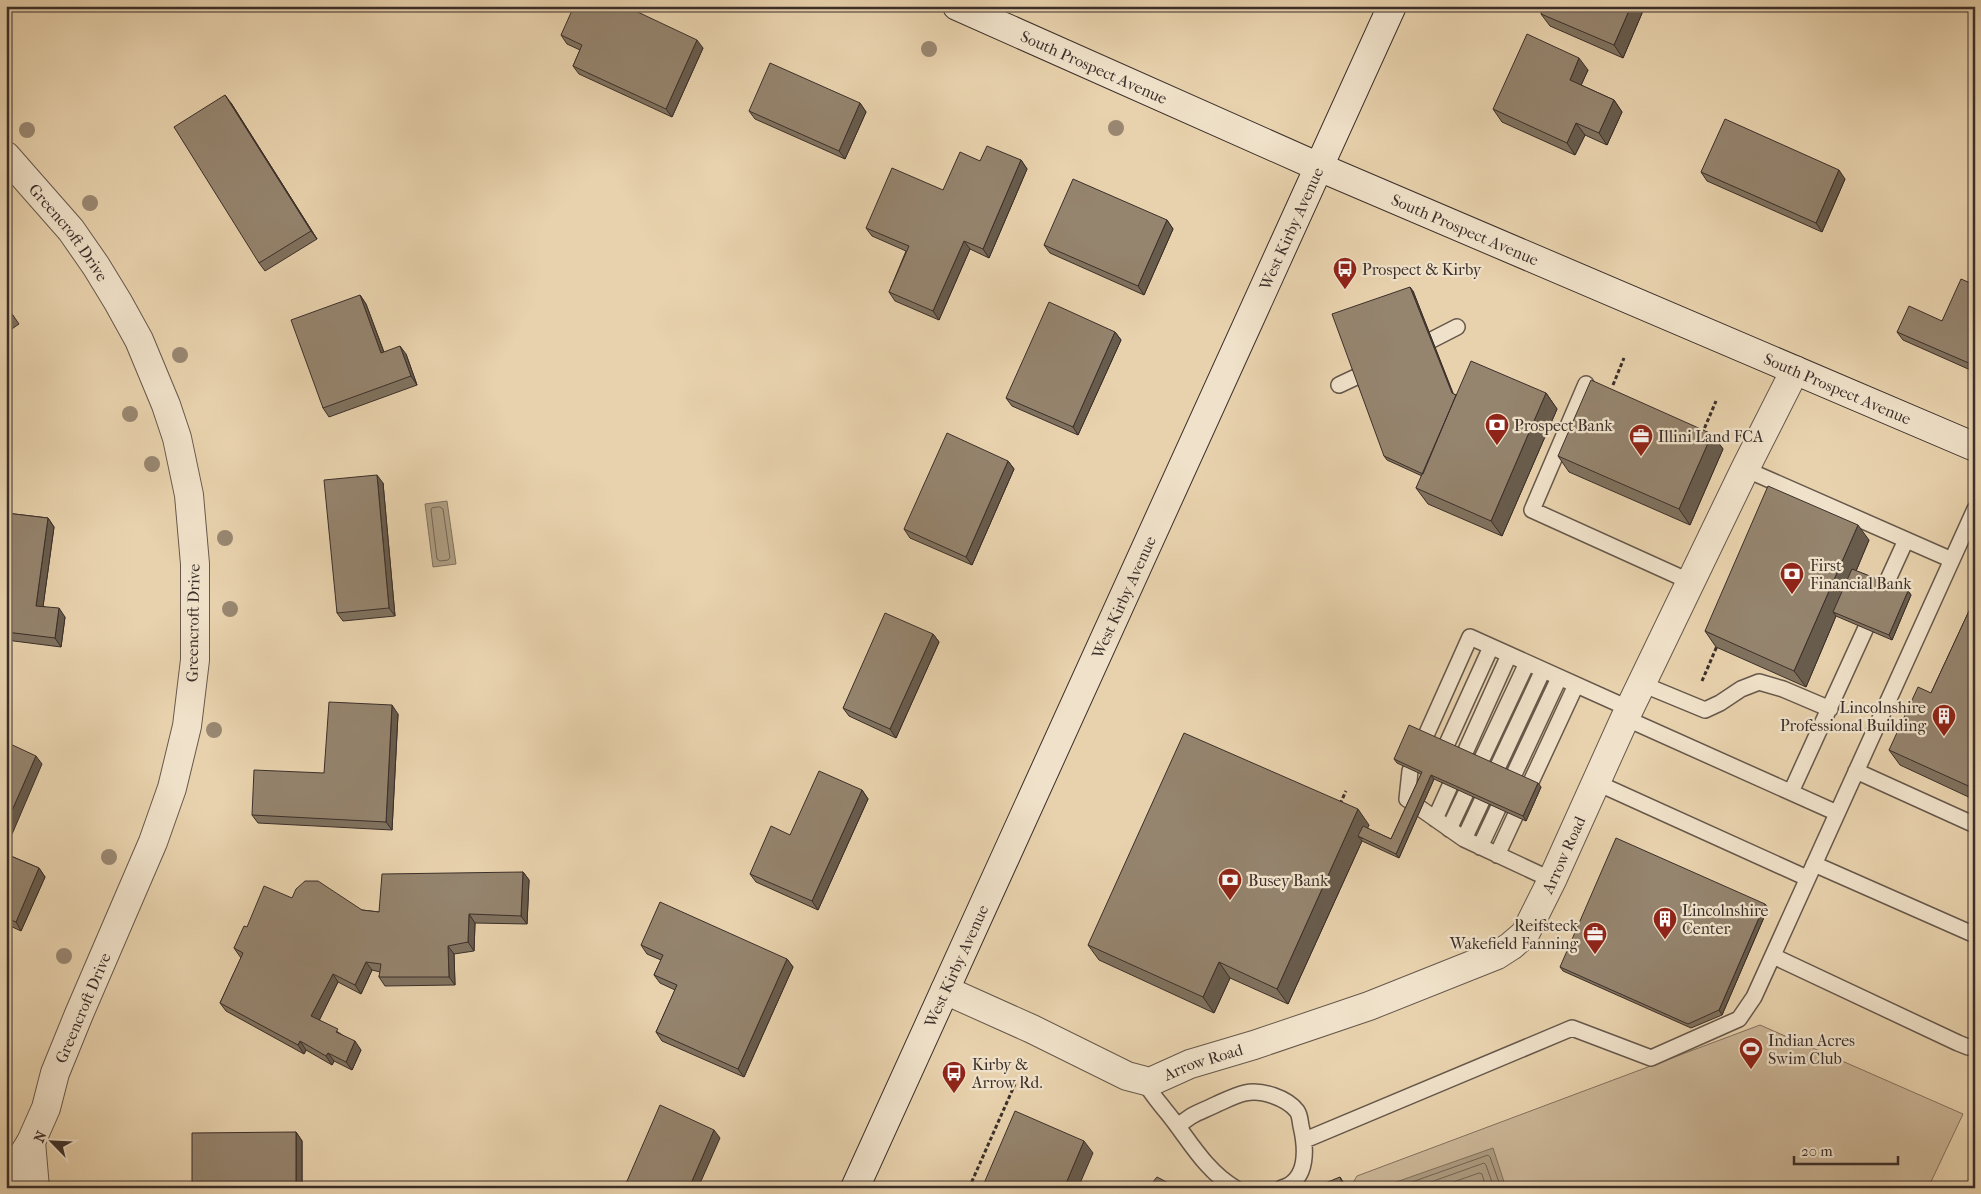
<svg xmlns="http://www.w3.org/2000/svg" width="1981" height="1194" font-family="'IM FELL French Canon',serif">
  <rect width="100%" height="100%" fill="#e8d2ad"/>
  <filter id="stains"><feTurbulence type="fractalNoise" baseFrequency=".004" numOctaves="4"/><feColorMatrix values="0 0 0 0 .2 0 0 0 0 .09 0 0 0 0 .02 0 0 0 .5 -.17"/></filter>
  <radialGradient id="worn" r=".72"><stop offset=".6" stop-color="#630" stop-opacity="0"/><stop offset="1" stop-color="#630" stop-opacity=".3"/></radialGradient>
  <!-- green -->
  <path fill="#cbb697" stroke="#837260" d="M 1760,1025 L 1963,1114 L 1928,1188 L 1350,1188 L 1357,1176 Z"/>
  <!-- water -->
  <path fill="#ad9b80" stroke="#7f705e" d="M 447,501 L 456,564 L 433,567 L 425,504 Z
    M 1493,1148 L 1506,1188 L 1379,1188 Z"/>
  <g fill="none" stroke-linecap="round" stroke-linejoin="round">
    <!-- shore -->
    <path stroke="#746555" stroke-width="1" d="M 440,507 L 443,509 L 450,558 L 448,560 L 440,561 L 437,559 L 431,510 L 432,508 Z
      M 1395,1188 L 1488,1155 L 1490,1157 L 1501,1188
      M 1414,1188 L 1484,1163 L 1486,1165 L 1494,1188
      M 1436,1188 L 1479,1173 L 1482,1174 L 1486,1188"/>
    <defs>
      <path id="lane" d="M 1414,349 L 1457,327
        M 1586,384 L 1532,510 L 1691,582
        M 1339,385 L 1373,369
        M 1745,469 L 1952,560
        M 1642,684 L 1705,710 L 1720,703 L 1741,689 L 1759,682 L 1783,689 L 1830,709
        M 1625,718 L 1837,813
        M 1440,759 L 1491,647
        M 1856,771 L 1975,825
        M 1595,782 L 1807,878
        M 1791,792 L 1906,540
        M 1435,819 L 1509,655
        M 1449,829 L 1527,663
        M 1464,839 L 1543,670
        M 1480,847 L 1559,678
        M 1497,855 L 1576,685
        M 1814,864 L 1975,935
        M 1552,880 L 1464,839 L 1407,799 L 1410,771 L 1470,637 L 1630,709
        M 1773,956 L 1958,1043 L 1968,1047 L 1975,1045
        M 1144,1081 C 1150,1092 1157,1100 1165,1110 C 1187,1136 1204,1170 1235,1188
        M 1178,1127 C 1190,1114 1201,1112 1217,1104 C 1226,1100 1236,1095 1245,1093 C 1261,1089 1287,1098 1297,1111 C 1300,1115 1300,1121 1301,1126 C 1306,1147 1309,1180 1282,1188
        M 1305,1140 L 1572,1028 L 1651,1058 L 1739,1019 L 1754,997 L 1975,509"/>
      <g id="street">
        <path id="s1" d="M 6,156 L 71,230 L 96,266 L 118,302 L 139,340 L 166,405 L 177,438 L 189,495 L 195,564 L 195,660 L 187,726 L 172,788 L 153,842 L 79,1014 L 55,1073 L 46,1108 L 31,1142 L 6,1182"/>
        <path id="s2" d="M 945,990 L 1032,1029 L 1127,1076 L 1150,1082 L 1190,1064 L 1254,1045 L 1369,1006 L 1497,955 L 1511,946 L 1525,934 L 1552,880 L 1625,718 L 1745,469 L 1795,370"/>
        <path d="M 31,1142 L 35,1188"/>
      </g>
      <g id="secondary">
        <path id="s3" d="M 957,6 L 1319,167 L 1975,447"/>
        <path id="s4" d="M 855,1188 L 1392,6"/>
      </g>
    </defs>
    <!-- lane casing -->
    <use href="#lane" stroke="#66584b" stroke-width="18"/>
    <!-- street casing -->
    <use href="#street" stroke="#66584b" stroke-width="30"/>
    <!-- secondary casing -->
    <use href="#secondary" stroke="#3b2f2a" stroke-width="30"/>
    <!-- path -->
    <path stroke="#3b2f2a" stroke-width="3" stroke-dasharray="4 2.5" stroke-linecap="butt" d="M 1613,385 L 1624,358
      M 1702,434 L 1716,401
      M 1702,681 L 1717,646
      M 1340,804 L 1346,791
      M 969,1188 L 1015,1084"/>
    <!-- lane -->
    <use href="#lane" stroke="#f0e2ca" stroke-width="15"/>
    <!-- street -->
    <use href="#street" stroke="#f0e2ca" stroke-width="28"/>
    <!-- secondary -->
    <use href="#secondary" stroke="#f0e2ca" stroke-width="28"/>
  </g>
  <!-- trees -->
  <g fill="#998771">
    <circle cx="929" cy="49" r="8"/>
    <circle cx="1116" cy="128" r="8"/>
    <circle cx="27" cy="130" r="8"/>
    <circle cx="90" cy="203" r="8"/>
    <circle cx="180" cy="355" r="8"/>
    <circle cx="130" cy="414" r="8"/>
    <circle cx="152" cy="464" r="8"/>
    <circle cx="225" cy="538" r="8"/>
    <circle cx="230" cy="609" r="8"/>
    <circle cx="214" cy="730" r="8"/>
    <circle cx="109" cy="857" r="8"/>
    <circle cx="64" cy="956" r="8"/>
  </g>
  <!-- wall -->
  <path fill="#80725f" stroke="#3b2f2a" d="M 1238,6 L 1249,6 L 1247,10 Z
    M 1544,6 L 1645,6 L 1623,58 L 1550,26 L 1541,14 Z
    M 561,35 L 703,48 L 672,117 L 579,74 L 573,66 L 580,50 L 567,44 Z
    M 1588,70 L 1581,85 L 1614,100 L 1622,112 L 1607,145 L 1585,135 L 1575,155 L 1502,122 L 1493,109 Z
    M 231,103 L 317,239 L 265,271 L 259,263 Z
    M 860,103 L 866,112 L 845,159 L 755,119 L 749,111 Z
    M 1021,160 L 1027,169 L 989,258 L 970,249 L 939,320 L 895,301 L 889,292 L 906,251 L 872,236 L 866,228 L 943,190 L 980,161 Z
    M 1701,172 L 1845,179 L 1822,232 L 1707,181 Z
    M 1167,220 L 1173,229 L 1144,295 L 1050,253 L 1044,245 Z
    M 1975,285 L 1975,372 L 1903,340 L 1897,332 L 1942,321 Z
    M 1413,291 L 1453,394 L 1456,395 L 1546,393 L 1557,409 L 1502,536 L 1428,504 L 1416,488 L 1422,476 L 1387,460 L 1384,456 Z
    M 360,295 L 366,304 L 384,352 L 406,354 L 417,385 L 329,417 L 323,408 Z
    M 6,305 L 19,324 L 6,333 Z
    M 1115,332 L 1121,340 L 1078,435 L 1012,406 L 1006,398 Z
    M 1712,434 L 1723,449 L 1690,525 L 1569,472 L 1558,456 Z
    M 1008,461 L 1014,469 L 972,565 L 910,538 L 904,529 Z
    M 383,483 L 395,616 L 343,621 L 337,613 Z
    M 6,513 L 48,518 L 54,527 L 43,606 L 65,617 L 61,647 L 6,640 Z
    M 1869,540 L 1856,571 L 1908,591 L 1911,595 L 1892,640 L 1836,616 L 1806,687 L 1716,647 L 1705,631 Z
    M 1975,598 L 1975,800 L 1900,765 L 1889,750 L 1931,693 Z
    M 933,634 L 939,642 L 896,738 L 849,716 L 843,708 Z
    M 398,714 L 392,830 L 258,823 L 252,815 L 324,773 Z
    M 1394,759 L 1541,787 L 1526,821 L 1434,779 L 1399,858 L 1362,841 L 1288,1004 L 1230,978 L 1214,1013 L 1099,960 L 1088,945 L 1369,825 L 1367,828 L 1391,839 L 1421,774 L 1397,763 Z
    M 862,790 L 868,799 L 818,910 L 756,882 L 750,874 L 790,835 Z
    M 6,854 L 39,868 L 45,877 L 21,931 L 6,924 Z
    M 523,872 L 529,880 L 527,924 L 475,923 L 474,951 L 454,954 L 455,985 L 385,986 L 379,977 L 380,972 L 372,970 L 361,994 L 338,982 L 319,1020 L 341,1034 L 361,1050 L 352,1070 L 334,1061 L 332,1065 L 306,1050 L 304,1054 L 226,1011 L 220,1003 L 241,958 L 234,948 L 247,927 L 292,898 L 362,910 L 379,912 Z
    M 1768,908 L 1722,1015 L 1691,1028 L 1563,971 L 1560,967 Z
    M 641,945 L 787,959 L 793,967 L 744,1077 L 662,1041 L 656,1032 L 675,990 L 660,983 L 654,975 L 661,960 L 647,954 Z
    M 296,1132 L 302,1141 L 302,1188 L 194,1188 L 192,1186 Z"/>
  <!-- shaded-wall -->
  <path fill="#685c4d" stroke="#3b2f2a" d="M 1244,6 L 1249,6 L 1247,10 Z
    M 1631,6 L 1645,6 L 1623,58 L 1614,45 Z
    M 697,40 L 703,48 L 672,117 L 666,109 Z
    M 1579,58 L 1588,70 L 1578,92 L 1570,80 Z
    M 225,95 L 231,103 L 317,239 L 311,231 Z
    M 1614,100 L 1622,112 L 1607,145 L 1599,133 Z
    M 860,103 L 866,112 L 845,159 L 839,151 Z
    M 1576,123 L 1585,135 L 1575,155 L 1567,143 Z
    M 1021,160 L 1027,169 L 989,258 L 983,249 Z
    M 1839,170 L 1845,179 L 1822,232 L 1816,223 Z
    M 1167,220 L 1173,229 L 1144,295 L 1138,286 Z
    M 964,241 L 970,249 L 939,320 L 933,311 Z
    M 1410,287 L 1413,291 L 1455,398 L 1452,393 Z
    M 360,295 L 366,304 L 387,361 L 381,353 Z
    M 1115,332 L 1121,340 L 1078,435 L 1073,427 Z
    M 400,346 L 406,354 L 417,385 L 411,376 Z
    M 1975,356 L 1975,370 L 1971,364 Z
    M 1546,393 L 1557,409 L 1502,536 L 1491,521 Z
    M 1712,434 L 1723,449 L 1690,525 L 1679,509 Z
    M 1008,461 L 1014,469 L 972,565 L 966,557 Z
    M 377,475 L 383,483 L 395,616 L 389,608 Z
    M 48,518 L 54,527 L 42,614 L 36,606 Z
    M 1858,525 L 1869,540 L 1838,614 L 1833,612 L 1836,616 L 1806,687 L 1794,671 Z
    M 1908,591 L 1911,595 L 1892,640 L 1889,635 Z
    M 59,608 L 65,617 L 61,647 L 55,638 Z
    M 933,634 L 939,642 L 896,738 L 890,729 Z
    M 392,705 L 398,714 L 392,830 L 386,822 Z
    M 36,756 L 42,764 L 7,846 L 6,824 Z
    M 1431,775 L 1434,779 L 1399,858 L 1396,854 Z
    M 1538,783 L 1541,787 L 1526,821 L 1523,816 Z
    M 862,790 L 868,799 L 818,910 L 812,901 Z
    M 1358,809 L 1369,825 L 1363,839 L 1358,836 L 1362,841 L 1288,1004 L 1277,989 Z
    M 39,868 L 45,877 L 21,931 L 16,922 Z
    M 523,872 L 529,880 L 527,924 L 521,916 Z
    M 1765,904 L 1768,908 L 1722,1015 L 1719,1010 Z
    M 469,914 L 475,923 L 474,951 L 468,942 Z
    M 448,946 L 454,954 L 455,985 L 449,977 Z
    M 787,959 L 793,967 L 744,1077 L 738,1069 Z
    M 366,962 L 372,970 L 361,994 L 355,985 Z
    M 1219,962 L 1230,978 L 1214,1013 L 1203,997 Z
    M 333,974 L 338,982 L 317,1025 L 311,1016 Z
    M 300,1041 L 306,1050 L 304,1054 L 298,1045 Z
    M 355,1041 L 361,1050 L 352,1070 L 346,1062 Z
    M 328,1053 L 334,1061 L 332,1065 L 326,1056 Z
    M 714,1130 L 720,1138 L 698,1188 L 689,1188 Z
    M 296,1132 L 302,1141 L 302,1188 L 296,1188 Z
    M 1084,1141 L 1093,1153 L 1078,1188 L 1064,1188 Z
    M 1340,1177 L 1347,1188 L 1344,1188 Z"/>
  <!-- building -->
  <path fill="#95846e" stroke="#3b2f2a" d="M 574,6 L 625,6 L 697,40 L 666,109 L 573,66 L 582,45 L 561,35 Z
    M 1544,6 L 1631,6 L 1614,45 L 1541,14 Z
    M 1527,34 L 1579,58 L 1570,80 L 1614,100 L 1599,133 L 1576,123 L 1567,143 L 1493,109 Z
    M 770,63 L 860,103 L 839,151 L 749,111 Z
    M 225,95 L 311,231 L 259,263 L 174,127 Z
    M 1725,119 L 1839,170 L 1816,223 L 1701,172 Z
    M 987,146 L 1021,160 L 983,249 L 964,241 L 933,311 L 889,292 L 909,246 L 866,228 L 892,168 L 943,190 L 960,152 L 980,161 Z
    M 1073,179 L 1167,220 L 1138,286 L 1044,245 Z
    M 1961,279 L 1975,285 L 1975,356 L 1971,364 L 1897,332 L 1909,306 L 1942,321 Z
    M 1410,287 L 1452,393 L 1456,395 L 1423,474 L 1384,456 L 1332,314 Z
    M 360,295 L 381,353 L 400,346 L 411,376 L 323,408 L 291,320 Z
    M 1049,302 L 1115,332 L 1073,427 L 1006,398 Z
    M 6,305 L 13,316 L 6,321 Z
    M 1471,361 L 1546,393 L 1491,521 L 1416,488 Z
    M 1591,380 L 1712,434 L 1679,509 L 1558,456 Z
    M 947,433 L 1008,461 L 966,557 L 904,529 Z
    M 377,475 L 389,608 L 337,613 L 324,480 Z
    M 1768,486 L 1858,525 L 1794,671 L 1705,631 Z
    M 6,513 L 48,518 L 36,606 L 59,608 L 55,638 L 6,632 Z
    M 1852,569 L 1908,591 L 1889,635 L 1833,612 Z
    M 1975,598 L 1975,789 L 1889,750 L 1918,687 L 1931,693 Z
    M 885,613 L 933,634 L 890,729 L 843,708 Z
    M 329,702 L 392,705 L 386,822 L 252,815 L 254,770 L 324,773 Z
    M 1409,725 L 1538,783 L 1523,816 L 1431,775 L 1396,854 L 1358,836 L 1363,826 L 1391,839 L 1422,772 L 1394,759 Z
    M 1184,733 L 1358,809 L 1277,989 L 1219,962 L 1203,997 L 1088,945 Z
    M 6,742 L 36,756 L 6,824 Z
    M 819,771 L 862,790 L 812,901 L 750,874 L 771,826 L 790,835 Z
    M 1616,838 L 1765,904 L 1719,1010 L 1688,1024 L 1560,967 Z
    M 6,854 L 39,868 L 16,922 L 6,918 Z
    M 523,872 L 521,916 L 469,914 L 468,942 L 448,946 L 449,977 L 379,977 L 381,964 L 366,962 L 355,985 L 333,974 L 311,1016 L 338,1029 L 336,1032 L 355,1041 L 346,1062 L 328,1053 L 326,1056 L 300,1041 L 298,1045 L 220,1003 L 243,953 L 234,948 L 244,926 L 247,927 L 264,886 L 292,898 L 296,889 L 305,881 L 318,881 L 362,910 L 379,912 L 382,874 Z
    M 660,902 L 787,959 L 738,1069 L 656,1032 L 677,985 L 654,975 L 663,955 L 641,945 Z
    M 660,1105 L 714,1130 L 689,1188 L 624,1188 Z
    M 1015,1111 L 1084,1141 L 1064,1188 L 982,1188 Z
    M 296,1132 L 296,1188 L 224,1188 L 224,1186 L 192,1186 L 192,1133 Z
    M 1157,1177 L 1178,1188 L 1148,1188 Z
    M 1340,1177 L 1344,1188 L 1313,1188 Z"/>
  <!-- icons -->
  <defs>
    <symbol id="bus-pin" viewBox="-11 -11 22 30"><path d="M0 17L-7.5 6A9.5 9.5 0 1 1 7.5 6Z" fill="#8f2418" stroke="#f0e2ca"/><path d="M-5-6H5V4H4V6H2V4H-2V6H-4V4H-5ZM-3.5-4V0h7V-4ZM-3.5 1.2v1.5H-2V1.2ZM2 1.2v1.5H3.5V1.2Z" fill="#fff"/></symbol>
    <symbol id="bank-pin" viewBox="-11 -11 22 30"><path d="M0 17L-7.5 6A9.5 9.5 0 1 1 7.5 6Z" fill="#8f2418" stroke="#f0e2ca"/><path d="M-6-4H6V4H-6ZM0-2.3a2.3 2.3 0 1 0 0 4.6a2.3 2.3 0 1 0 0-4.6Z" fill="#fff"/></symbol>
    <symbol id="office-pin" viewBox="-11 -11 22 30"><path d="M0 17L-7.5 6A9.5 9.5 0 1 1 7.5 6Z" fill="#8f2418" stroke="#f0e2ca"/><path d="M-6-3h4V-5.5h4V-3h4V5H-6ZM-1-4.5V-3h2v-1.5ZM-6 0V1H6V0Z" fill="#fff"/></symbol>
    <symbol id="building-pin" viewBox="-11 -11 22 30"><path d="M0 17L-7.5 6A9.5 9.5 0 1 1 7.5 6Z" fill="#8f2418" stroke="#f0e2ca"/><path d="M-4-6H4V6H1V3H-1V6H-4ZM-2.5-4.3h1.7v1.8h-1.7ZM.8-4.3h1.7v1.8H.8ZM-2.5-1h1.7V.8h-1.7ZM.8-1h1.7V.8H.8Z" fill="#fff"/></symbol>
    <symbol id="stadium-pin" viewBox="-11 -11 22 30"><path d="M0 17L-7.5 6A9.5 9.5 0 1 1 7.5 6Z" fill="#8f2418" stroke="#f0e2ca"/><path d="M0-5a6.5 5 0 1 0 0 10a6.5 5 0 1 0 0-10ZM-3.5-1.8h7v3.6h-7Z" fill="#fff"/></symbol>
  </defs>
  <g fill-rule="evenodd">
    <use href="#bus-pin" x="1331" y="255" width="28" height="38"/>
    <use href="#bank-pin" x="1483" y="411" width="28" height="38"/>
    <use href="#office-pin" x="1627" y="422" width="28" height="38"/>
    <use href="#bank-pin" x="1778" y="560" width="28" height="38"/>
    <use href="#building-pin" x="1930" y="702" width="28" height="38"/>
    <use href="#bank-pin" x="1216" y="866" width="28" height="38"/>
    <use href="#building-pin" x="1651" y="905" width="28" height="38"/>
    <use href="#office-pin" x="1581" y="920" width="28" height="38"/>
    <use href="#stadium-pin" x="1737" y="1035" width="28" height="38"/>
    <use href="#bus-pin" x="940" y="1059" width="28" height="38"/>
  </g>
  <g text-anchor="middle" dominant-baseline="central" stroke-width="4.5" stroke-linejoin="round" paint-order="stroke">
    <!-- street labels -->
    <g font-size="16" fill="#3b2f2a" stroke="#f0e2ca">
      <text stroke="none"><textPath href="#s3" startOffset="150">South Prospect Avenue</textPath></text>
      <text stroke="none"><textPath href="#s4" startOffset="1054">West Kirby Avenue</textPath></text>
      <text stroke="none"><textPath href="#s3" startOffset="555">South Prospect Avenue</textPath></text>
      <text stroke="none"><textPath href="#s1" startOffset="99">Greencroft Drive</textPath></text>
      <text stroke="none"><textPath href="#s3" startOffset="960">South Prospect Avenue</textPath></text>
      <text stroke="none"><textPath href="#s4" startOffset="649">West Kirby Avenue</textPath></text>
      <text transform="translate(193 623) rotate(-89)">Greencroft Drive</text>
      <text stroke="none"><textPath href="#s2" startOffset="718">Arrow Road</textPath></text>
      <text stroke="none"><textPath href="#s4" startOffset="244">West Kirby Avenue</textPath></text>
      <text transform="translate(83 1008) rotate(-67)">Greencroft Drive</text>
      <text stroke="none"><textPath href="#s2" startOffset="282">Arrow Road</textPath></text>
    </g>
    <!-- poi labels -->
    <g font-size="16" fill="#3b2f2a" stroke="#f0e2ca" text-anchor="start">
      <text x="1362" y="269">Prospect &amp; Kirby</text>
      <text x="1514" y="425">Prospect Bank</text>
      <text x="1658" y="436">Illini Land FCA</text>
      <text x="1810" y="565">First<tspan x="1810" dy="18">Financial Bank</tspan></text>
      <text x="1926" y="707" text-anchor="end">Lincolnshire<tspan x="1926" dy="18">Professional Building</tspan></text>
      <text x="1248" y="880">Busey Bank</text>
      <text x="1682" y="910">Lincolnshire<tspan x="1682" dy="18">Center</tspan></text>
      <text x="1578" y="925" text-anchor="end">Reifsteck<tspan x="1578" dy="18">Wakefield Fanning</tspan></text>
      <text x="1768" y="1040">Indian Acres<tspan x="1768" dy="18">Swim Club</tspan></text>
      <text x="972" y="1064">Kirby &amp;<tspan x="972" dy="18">Arrow Rd.</tspan></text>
    </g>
  </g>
  <!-- margin -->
  <rect width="1981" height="1194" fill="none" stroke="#e8d2ad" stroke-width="25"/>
  <rect x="8" y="8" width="1966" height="1179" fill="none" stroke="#3b2f2a" stroke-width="2.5"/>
  <rect x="12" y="12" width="1956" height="1169" fill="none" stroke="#3b2f2a"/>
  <!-- north arrow -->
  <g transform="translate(52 1142) rotate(294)" stroke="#f0e2ca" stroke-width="4" paint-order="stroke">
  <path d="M0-4L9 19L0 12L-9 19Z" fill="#3b2f2a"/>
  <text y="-8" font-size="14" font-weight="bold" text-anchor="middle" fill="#3b2f2a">N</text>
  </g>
  <!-- scale -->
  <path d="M1794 1156v8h104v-8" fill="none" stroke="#3b2f2a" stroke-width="2.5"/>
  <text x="1801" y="1156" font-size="15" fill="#3b2f2a" stroke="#f0e2ca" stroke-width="4" paint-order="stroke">20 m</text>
  <rect width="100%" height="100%" filter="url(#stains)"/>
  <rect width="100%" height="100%" fill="url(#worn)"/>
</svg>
